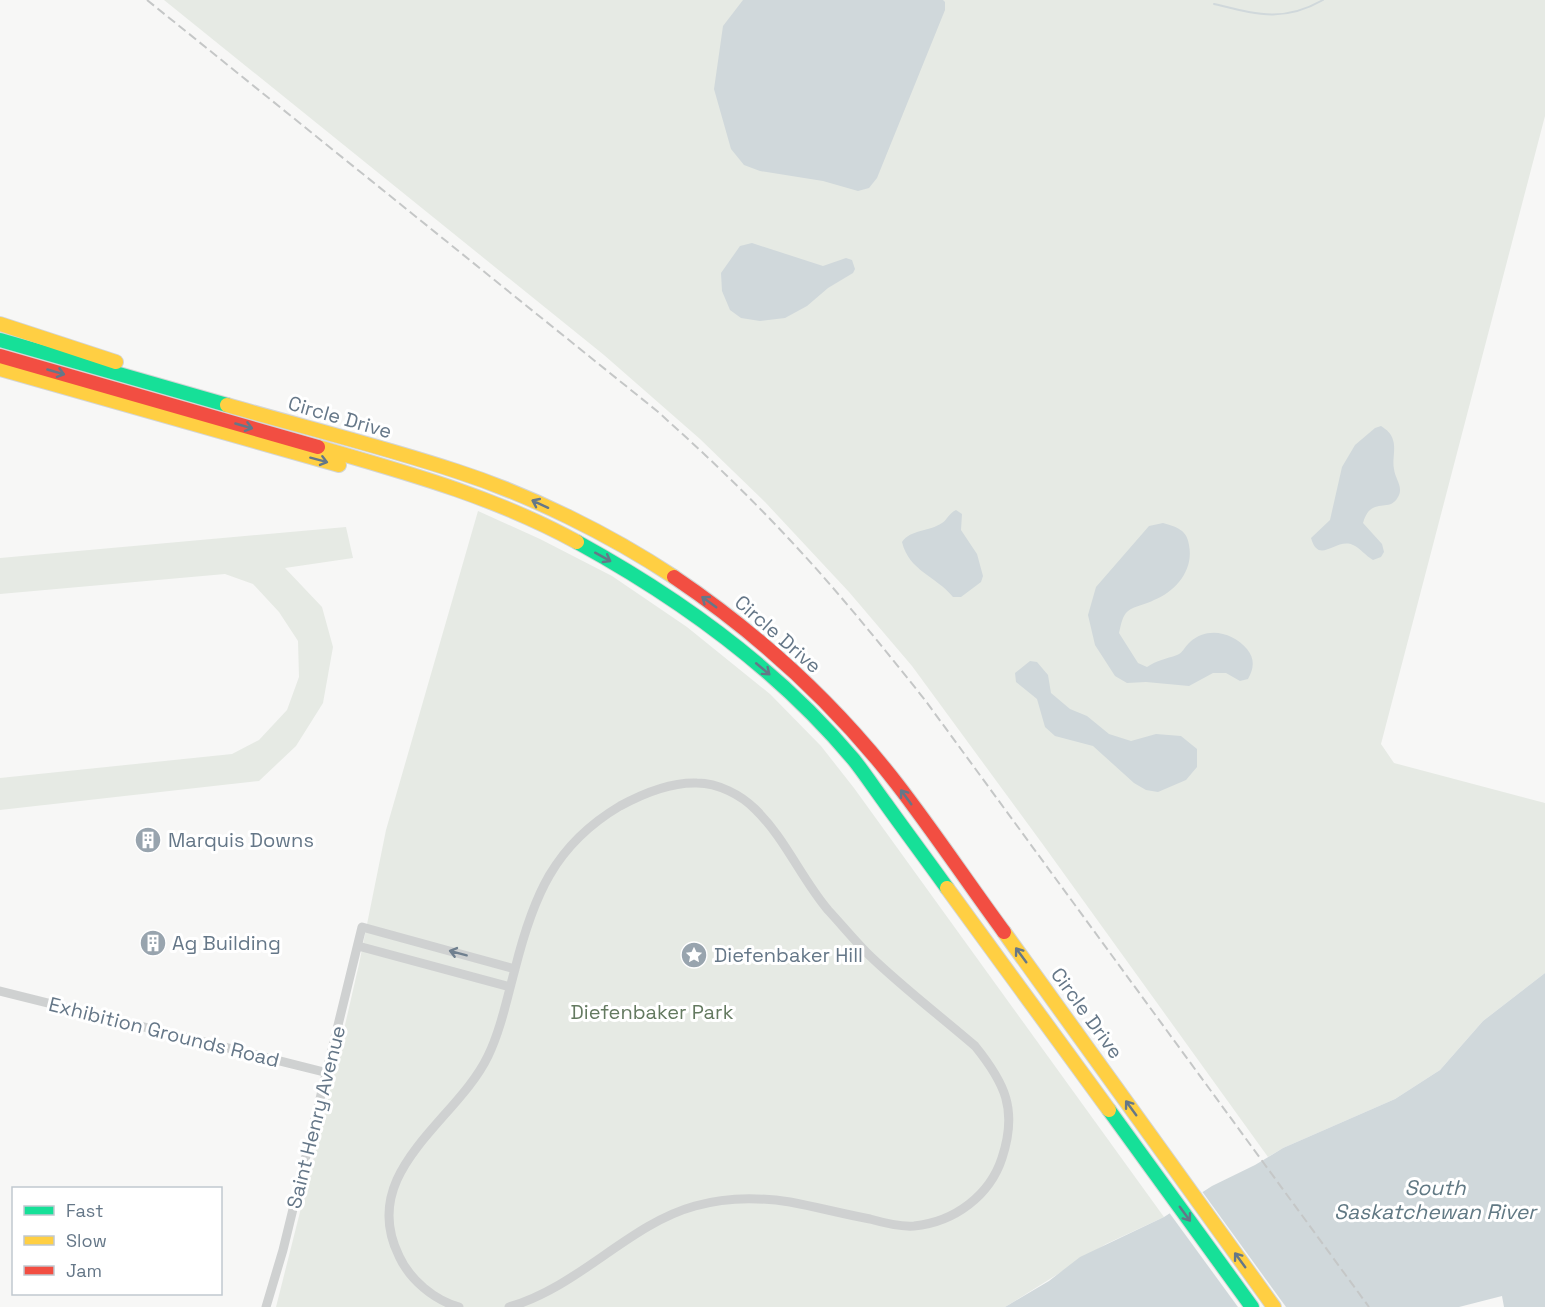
<svg xmlns="http://www.w3.org/2000/svg" width="1545" height="1307" font-family="'Space Grotesk',sans-serif">
  <rect width="100%" height="100%" fill="#f7f7f6"/>
  <!-- green -->
  <path fill="#e6eae4" d="M 164,0 L 1545,0 L 1545,116 L 1381,744 L 1394,763 L 1545,803 L 1545,973 L 1483,1021 L 1440,1070 L 1395,1099 L 1283,1148 L 1268,1157 L 1044,846 L 912,666 L 849,592 L 765,502 L 700,439 L 604,355 Z
    M 478,511 L 540,539 L 612,576 L 687,627 L 770,694 L 821,746 L 854,788 L 1164,1217 L 1106,1244 L 1005,1307 L 276,1307 L 323,1121 L 359,964 L 386,830 Z
    M 346,527 L 353,558 L 285,568 L 322,607 L 333,647 L 323,703 L 296,746 L 259,781 L 0,810 L 0,778 L 232,754 L 259,740 L 287,710 L 299,677 L 298,641 L 279,612 L 253,584 L 225,574 L 0,594 L 0,558 Z"/>
  <!-- water -->
  <path fill="#d0d8db" d="M 743,0 L 943,0 L 945,2 L 945,10 L 877,178 L 869,188 L 858,191 L 823,181 L 760,171 L 744,165 L 731,149 L 714,89 L 723,26 Z
    M 752,243 L 823,266 L 846,258 L 852,260 L 855,269 L 853,273 L 828,288 L 807,306 L 785,318 L 760,321 L 741,318 L 730,310 L 722,291 L 721,273 L 740,246 Z
    M 1381,426 C 1387,430 1391,433 1393,440 C 1396,449 1392,460 1394,469 C 1395,479 1404,487 1398,497 C 1389,514 1371,495 1363,523 L 1382,544 L 1384,552 L 1381,557 L 1373,560 C 1366,556 1360,548 1353,545 C 1336,537 1319,566 1311,538 L 1330,520 L 1342,467 L 1355,445 L 1375,428 Z
    M 956,510 L 962,514 L 961,530 L 977,554 L 983,576 L 981,582 L 961,597 L 953,597 C 936,576 909,571 902,542 C 911,529 929,532 942,523 C 947,520 949,513 956,510 Z
    M 1163,523 C 1177,527 1187,530 1189,545 C 1194,570 1176,591 1154,600 C 1147,604 1134,606 1128,611 C 1122,616 1121,625 1119,633 L 1138,663 L 1147,667 C 1157,660 1166,659 1177,655 C 1183,653 1185,646 1190,642 C 1207,626 1233,632 1247,649 C 1255,659 1254,668 1248,679 L 1240,681 L 1226,673 L 1213,673 L 1189,686 L 1146,682 L 1127,683 L 1115,676 L 1095,645 L 1088,615 L 1096,587 L 1149,526 Z
    M 1030,661 L 1037,662 L 1048,675 L 1051,693 L 1070,709 L 1087,716 L 1109,734 L 1131,741 L 1156,734 L 1181,736 L 1197,749 L 1197,767 L 1186,780 L 1158,792 L 1146,790 L 1134,783 L 1093,746 L 1055,736 L 1045,727 L 1037,699 L 1016,682 L 1015,673 Z
    M 1545,973 L 1545,1307 L 1504,1307 L 1502,1296 L 1459,1307 L 1005,1307 L 1049,1281 L 1080,1257 L 1164,1217 L 1212,1186 L 1255,1165 L 1283,1148 L 1395,1099 L 1440,1070 L 1483,1021 Z"/>
  <!-- pier -->
  <path fill="#f7f7f6" d="M 1201,1190 L 1286,1307 L 1238,1307 L 1168,1211 Z"/>
  <g fill="none" stroke-linecap="round" stroke-linejoin="round">
    <!-- stream -->
    <path stroke="#d0d8db" stroke-width="2" d="M 1214,4 C 1256,14 1283,23 1323,0"/>
    <defs>
      <path id="fast" d="M 0,340 L 227,405
        M 577,542 C 681,599 778,669 854,760 C 865,774 875,789 886,804 C 906,832 927,860 947,888
        M 1109,1110 L 1252,1307"/>
      <path id="slow" d="M 0,324 L 116,362
        M 0,369 L 339,465
        M 227,405 C 303,427 381,446 456,471 C 530,495 609,534 674,577
        M 318,447 C 408,473 495,497 577,542
        M 947,888 L 1109,1110
        M 1004,932 L 1274,1307"/>
      <path id="jam" d="M 0,356 L 318,447
        M 674,577 C 757,633 835,704 897,784 C 934,832 968,883 1004,932"/>
    </defs>
    <!-- fast casing -->
    <use href="#fast" stroke="#d3d5d5" stroke-width="16"/>
    <!-- slow casing -->
    <use href="#slow" stroke="#d3d5d5" stroke-width="16"/>
    <!-- jam casing -->
    <use href="#jam" stroke="#d3d5d5" stroke-width="16"/>
    <!-- street -->
    <path stroke="#cfd1d1" stroke-width="9" d="M 358,946 L 510,987
      M 0,991 L 328,1073
      M 266,1307 L 283,1250 L 362,927 L 515,969
      M 459,1307 C 434,1300 410,1280 399,1256 C 357,1171 457,1121 488,1056 C 501,1029 507,998 515,969 C 533,897 554,845 620,806 C 642,794 671,782 697,783 C 718,783 741,795 755,809 C 785,838 801,878 828,910 C 841,924 854,940 868,954 C 902,987 939,1015 975,1046 C 1005,1083 1018,1110 1002,1158 C 990,1195 955,1222 914,1226 C 900,1227 884,1223 870,1219 C 843,1214 817,1207 790,1202 C 758,1197 726,1197 695,1206 C 629,1224 579,1287 509,1307"/>
    <!-- fast -->
    <use href="#fast" stroke="#16e098" stroke-width="14"/>
    <!-- slow -->
    <use href="#slow" stroke="#ffcf43" stroke-width="14"/>
    <!-- jam -->
    <use href="#jam" stroke="#f24e42" stroke-width="14"/>
    <!-- rail -->
    <path stroke="#c5c7c7" stroke-width="2" stroke-dasharray="9 4.5" stroke-linecap="butt" d="M 147,0 L 657,411 C 703,452 747,494 789,539 C 837,590 881,645 925,700 L 1369,1307"/>
  </g>
  <!-- one-way arrows -->
  <defs><path id="oneway-shaft" d="M-6 0H5M1.5-3L5.5 0L1.5 3" fill="none" stroke-width="1.6" stroke-linecap="round" stroke-linejoin="round" transform="scale(1.5)"/></defs>
  <g stroke="#657788">
    <use href="#oneway-shaft" transform="translate(56 372) rotate(16)"/>
    <use href="#oneway-shaft" transform="translate(244 426) rotate(16)"/>
    <use href="#oneway-shaft" transform="translate(319 460) rotate(15)"/>
    <use href="#oneway-shaft" transform="translate(540 504) rotate(-155)"/>
    <use href="#oneway-shaft" transform="translate(603 557) rotate(29)"/>
    <use href="#oneway-shaft" transform="translate(709 602) rotate(-144)"/>
    <use href="#oneway-shaft" transform="translate(763 669) rotate(40)"/>
    <use href="#oneway-shaft" transform="translate(906 797) rotate(-126)"/>
    <use href="#oneway-shaft" transform="translate(1021 955) rotate(-126)"/>
    <use href="#oneway-shaft" transform="translate(1131 1108) rotate(-126)"/>
    <use href="#oneway-shaft" transform="translate(1185 1214) rotate(54)"/>
    <use href="#oneway-shaft" transform="translate(1240 1260) rotate(-126)"/>
  </g>
  <use stroke="#70808f" href="#oneway-shaft" transform="translate(458 953) rotate(-165)"/>
  <!-- icons -->
  <defs>
    <symbol id="building-disc" viewBox="-11 -11 22 22"><circle r="9.5" fill="#98a4ae" stroke="#fff"/><path d="M-4-6H4V6H1V3H-1V6H-4ZM-2.5-4.3h1.7v1.8h-1.7ZM.8-4.3h1.7v1.8H.8ZM-2.5-1h1.7V.8h-1.7ZM.8-1h1.7V.8H.8Z" fill="#fff"/></symbol>
    <symbol id="sight-disc" viewBox="-11 -11 22 22"><circle r="9.5" fill="#98a4ae" stroke="#fff"/><path d="M0-6L1.8-2.2L6-1.7L2.9 1.2L3.7 5.4L0 3.3L-3.7 5.4L-2.9 1.2L-6-1.7L-1.8-2.2Z" fill="#fff"/></symbol>
  </defs>
  <g fill-rule="evenodd">
    <use href="#building-disc" x="133" y="825" width="30" height="30"/>
    <use href="#building-disc" x="138" y="928" width="30" height="30"/>
    <use href="#sight-disc" x="679" y="940" width="30" height="30"/>
  </g>
  <g text-anchor="middle" dominant-baseline="central" stroke-width="6" stroke-linejoin="round" paint-order="stroke">
    <!-- street labels -->
    <g font-size="20" fill="#657788" stroke="#fff">
      <text transform="translate(340 417) rotate(16)">Circle Drive</text>
      <text transform="translate(778 634) rotate(41)">Circle Drive</text>
      <text transform="translate(1087 1013) rotate(54)">Circle Drive</text>
      <text transform="translate(164 1032) rotate(14)">Exhibition Grounds Road</text>
      <text transform="translate(316 1117) rotate(-76)">Saint Henry Avenue</text>
    </g>
    <!-- poi labels -->
    <g font-size="20" fill="#657788" stroke="#fff" text-anchor="start">
      <text x="168" y="840">Marquis Downs</text>
      <text x="172" y="943">Ag Building</text>
      <text x="714" y="955">Diefenbaker Hill</text>
    </g>
    <!-- park labels -->
    <g font-size="20" fill="#647a60" stroke="#fff">
      <text x="652" y="1012">Diefenbaker Park</text>
    </g>
    <!-- water labels -->
    <g font-size="21" font-style="italic" fill="#617984" stroke="#fff">
      <text x="1435" y="1187">South<tspan x="1435" dy="24">Saskatchewan River</tspan></text>
    </g>
  </g>
  <!-- legend -->
  <rect x="12" y="1187" width="210" height="108" fill="#ffffff" stroke="#c1c9cf" stroke-width="1.5"/>
  <rect x="24" y="1206" width="30" height="9" fill="#16e098" stroke="#c1c9cf" stroke-width="1.5"/>
  <text x="66" y="1217" font-size="18" fill="#657788">Fast</text>
  <rect x="24" y="1236" width="30" height="9" fill="#ffcf43" stroke="#c1c9cf" stroke-width="1.5"/>
  <text x="66" y="1247" font-size="18" fill="#657788">Slow</text>
  <rect x="24" y="1266" width="30" height="9" fill="#f24e42" stroke="#c1c9cf" stroke-width="1.5"/>
  <text x="66" y="1277" font-size="18" fill="#657788">Jam</text>
</svg>
